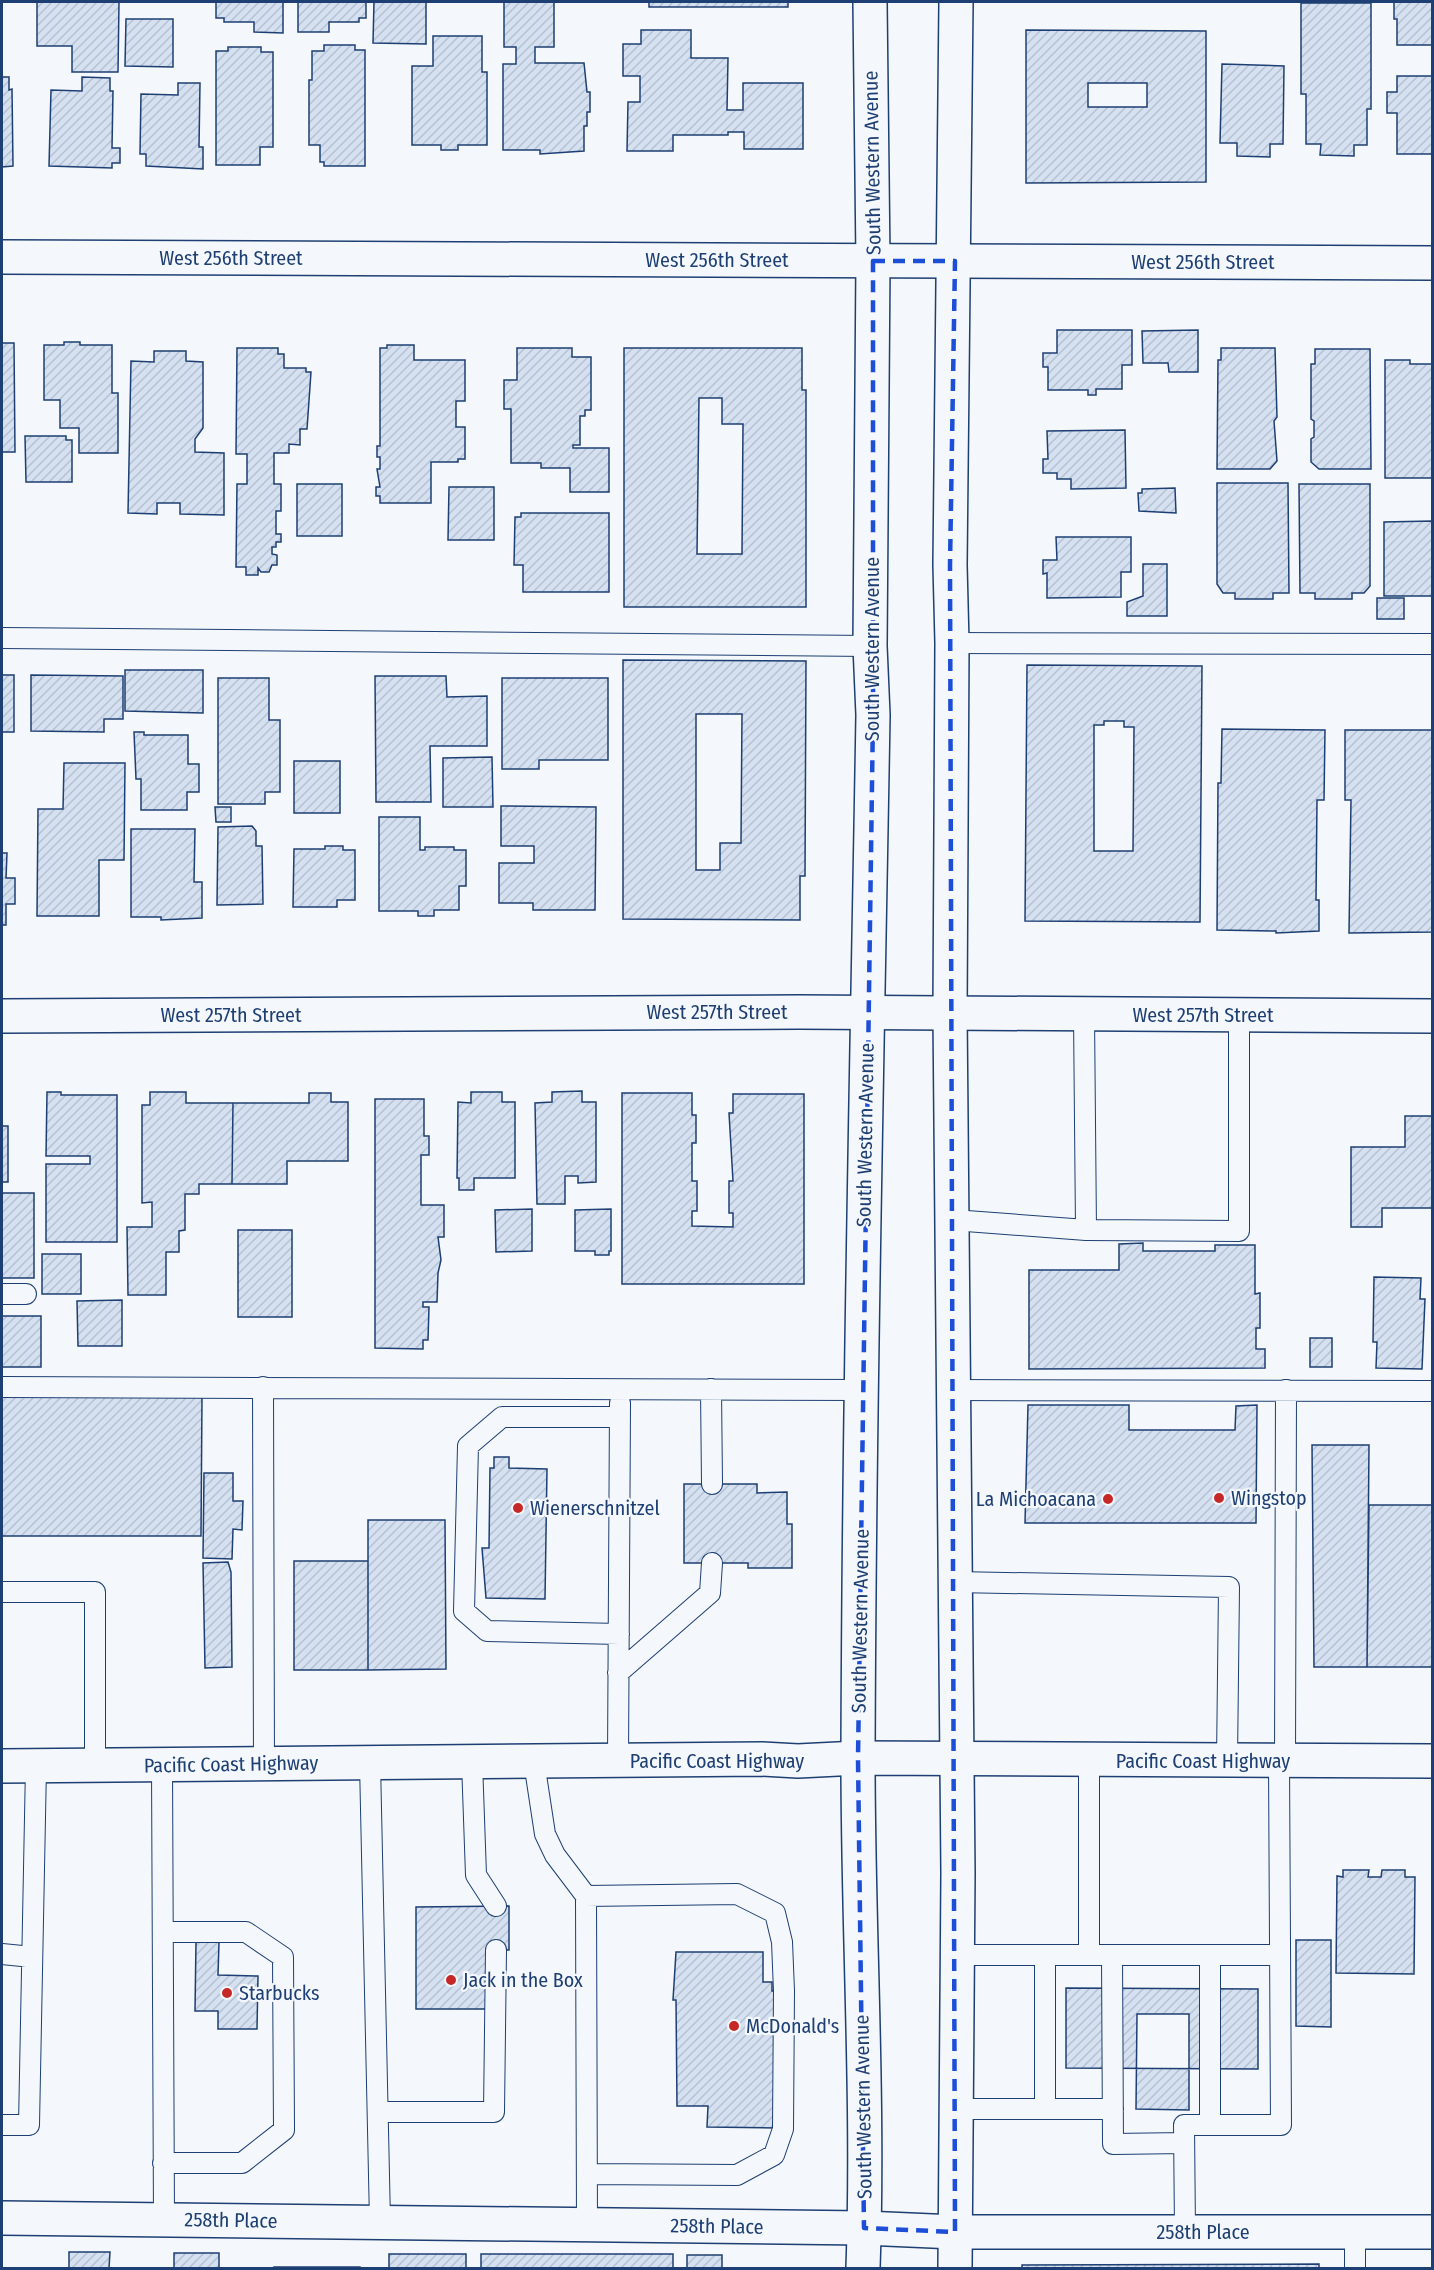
<svg xmlns="http://www.w3.org/2000/svg" width="1434" height="2270" font-family="'Fira Sans Condensed',sans-serif">
  <defs>
    <pattern id="building-hatch" width="6" height="6" patternUnits="userSpaceOnUse" patternTransform="scale(1.5)"><rect width="6" height="6" fill="#d5e0f0"/><path d="M-1 1l2-2M0 6l6-6M5 7l2-2" fill="none" stroke="#b6c1d1"/></pattern>
  </defs>
  <rect width="100%" height="100%" fill="#f4f7fb"/>
  <!-- building -->
  <path fill="url(#building-hatch)" stroke="#1d3f73" stroke-width="1.5" fill-rule="evenodd" d="M 37,2 L 119,2 L 118,72 L 72,72 L 72,46 L 37,46 Z
    M 216,2 L 283,2 L 283,33 L 254,32 L 254,22 L 224,22 L 224,18 L 216,18 Z
    M 298,2 L 366,2 L 366,18 L 359,18 L 359,22 L 329,22 L 329,32 L 298,32 Z
    M 374,2 L 426,2 L 426,44 L 373,43 Z
    M 504,2 L 554,2 L 554,47 L 535,47 L 535,63 L 584,63 L 587,92 L 590,92 L 590,112 L 587,112 L 587,126 L 584,126 L 584,151 L 540,154 L 540,150 L 503,150 L 503,64 L 516,64 L 516,47 L 504,47 Z
    M 649,2 L 788,2 L 788,7 L 649,7 Z
    M 1394,2 L 1432,2 L 1432,45 L 1397,45 L 1397,19 L 1394,19 Z
    M 1301,3 L 1371,3 L 1371,109 L 1367,109 L 1367,145 L 1354,145 L 1354,156 L 1320,155 L 1321,144 L 1306,144 L 1306,94 L 1301,94 Z
    M 126,19 L 173,19 L 173,67 L 125,66 Z
    M 641,30 L 691,30 L 691,58 L 728,58 L 727,110 L 743,110 L 743,83 L 803,83 L 803,149 L 744,149 L 744,132 L 728,132 L 728,135 L 673,135 L 673,151 L 627,151 L 628,102 L 640,102 L 640,76 L 623,76 L 623,44 L 641,44 Z
    M 1026,30 L 1206,31 L 1206,182 L 1026,183 ZM 1088,83 L 1147,83 L 1147,107 L 1088,107 Z
    M 433,36 L 482,36 L 482,72 L 487,72 L 487,145 L 458,145 L 458,150 L 441,150 L 441,145 L 412,145 L 412,66 L 433,66 Z
    M 324,45 L 355,45 L 355,50 L 365,50 L 365,166 L 324,166 L 324,162 L 320,162 L 320,145 L 309,145 L 309,80 L 312,80 L 312,51 L 324,51 Z
    M 228,47 L 261,47 L 261,52 L 273,52 L 273,147 L 260,147 L 260,165 L 216,165 L 216,51 L 228,51 Z
    M 1222,64 L 1284,66 L 1283,144 L 1270,144 L 1270,157 L 1237,156 L 1237,143 L 1220,143 Z
    M 1397,76 L 1432,76 L 1432,154 L 1397,154 L 1397,113 L 1387,113 L 1387,92 L 1397,92 Z
    M 2,77 L 9,77 L 9,90 L 12,89 L 13,166 L 2,167 Z
    M 82,77 L 110,78 L 110,91 L 113,91 L 112,148 L 120,148 L 120,163 L 112,163 L 112,168 L 49,166 L 51,90 L 82,91 Z
    M 178,83 L 200,83 L 199,147 L 203,147 L 203,169 L 146,166 L 146,154 L 140,154 L 141,94 L 178,95 Z
    M 1057,330 L 1132,330 L 1132,365 L 1122,365 L 1122,389 L 1096,389 L 1096,395 L 1088,395 L 1088,390 L 1048,390 L 1048,367 L 1043,367 L 1043,353 L 1057,353 Z
    M 1198,330 L 1198,372 L 1169,372 L 1168,363 L 1143,363 L 1142,331 Z
    M 64,342 L 80,342 L 80,345 L 112,345 L 112,393 L 118,393 L 118,453 L 79,453 L 79,428 L 60,428 L 60,400 L 44,400 L 44,345 L 64,345 Z
    M 2,343 L 14,343 L 15,452 L 2,452 Z
    M 387,345 L 414,345 L 414,360 L 465,360 L 465,401 L 456,401 L 456,427 L 465,427 L 465,459 L 458,459 L 458,462 L 431,462 L 431,503 L 380,503 L 380,496 L 376,496 L 376,487 L 380,487 L 377,469 L 380,469 L 380,457 L 377,457 L 377,446 L 380,446 L 380,348 L 387,348 Z
    M 237,348 L 278,348 L 278,354 L 284,354 L 284,368 L 306,368 L 306,372 L 311,372 L 307,429 L 300,429 L 300,445 L 289,444 L 289,453 L 274,453 L 274,484 L 281,484 L 281,511 L 276,511 L 276,534 L 281,534 L 281,542 L 276,542 L 276,547 L 272,547 L 272,554 L 277,555 L 277,565 L 272,565 L 269,572 L 261,572 L 258,568 L 258,575 L 246,575 L 246,567 L 236,567 L 237,484 L 247,484 L 247,454 L 236,454 Z
    M 517,348 L 572,348 L 572,357 L 591,357 L 591,410 L 585,410 L 585,416 L 580,416 L 580,445 L 573,445 L 573,448 L 609,448 L 609,492 L 570,492 L 570,468 L 541,468 L 541,463 L 511,463 L 511,409 L 504,409 L 504,380 L 517,380 Z
    M 624,348 L 802,348 L 802,390 L 806,390 L 806,607 L 624,607 ZM 699,398 L 722,398 L 722,424 L 743,424 L 742,554 L 697,554 Z
    M 1221,348 L 1275,348 L 1277,417 L 1274,421 L 1277,461 L 1270,469 L 1217,469 L 1218,360 L 1221,360 Z
    M 1315,349 L 1370,349 L 1371,469 L 1319,469 L 1311,462 L 1311,439 L 1314,437 L 1314,421 L 1311,419 L 1311,364 L 1315,364 Z
    M 154,351 L 186,351 L 186,361 L 203,362 L 203,428 L 195,439 L 195,452 L 224,453 L 224,515 L 180,514 L 180,503 L 157,503 L 157,514 L 128,513 L 131,361 L 154,362 Z
    M 1385,360 L 1410,360 L 1410,364 L 1432,364 L 1432,478 L 1385,478 Z
    M 1125,430 L 1126,488 L 1071,489 L 1071,479 L 1057,479 L 1057,473 L 1043,473 L 1043,459 L 1048,459 L 1047,431 Z
    M 25,436 L 66,436 L 66,440 L 72,440 L 72,482 L 26,482 Z
    M 1217,483 L 1288,483 L 1289,593 L 1273,593 L 1273,599 L 1235,599 L 1235,593 L 1223,593 L 1217,584 Z
    M 297,484 L 342,484 L 342,536 L 297,536 Z
    M 1299,484 L 1370,484 L 1370,586 L 1364,593 L 1352,593 L 1352,599 L 1315,599 L 1315,593 L 1300,593 Z
    M 449,487 L 494,487 L 494,540 L 448,540 Z
    M 1175,488 L 1176,513 L 1139,511 L 1138,493 L 1142,493 L 1142,489 Z
    M 521,513 L 609,513 L 609,592 L 523,592 L 523,565 L 514,565 L 515,517 L 521,517 Z
    M 1432,521 L 1432,596 L 1384,596 L 1384,522 Z
    M 1056,537 L 1131,537 L 1131,572 L 1121,572 L 1121,597 L 1047,598 L 1047,573 L 1043,574 L 1043,560 L 1057,560 Z
    M 1143,564 L 1167,564 L 1167,616 L 1127,616 L 1127,602 L 1143,596 Z
    M 1377,598 L 1404,598 L 1404,619 L 1377,619 Z
    M 623,660 L 806,661 L 805,876 L 800,876 L 800,920 L 623,919 ZM 696,714 L 742,714 L 741,843 L 720,843 L 720,870 L 696,870 Z
    M 1027,665 L 1202,666 L 1200,922 L 1025,921 ZM 1104,721 L 1124,721 L 1124,727 L 1134,727 L 1133,851 L 1094,851 L 1094,725 L 1104,725 Z
    M 125,670 L 203,670 L 203,713 L 125,711 Z
    M 2,675 L 14,675 L 14,732 L 2,732 Z
    M 31,675 L 123,676 L 123,719 L 104,719 L 104,732 L 31,731 Z
    M 375,676 L 446,676 L 447,697 L 487,696 L 487,746 L 430,746 L 431,802 L 376,802 Z
    M 218,678 L 269,678 L 269,720 L 280,720 L 280,792 L 265,792 L 265,804 L 218,804 Z
    M 502,678 L 608,678 L 608,760 L 539,760 L 539,769 L 502,769 Z
    M 1222,729 L 1325,730 L 1324,800 L 1317,800 L 1316,900 L 1319,900 L 1319,931 L 1276,933 L 1276,931 L 1217,930 L 1218,783 L 1221,783 Z
    M 1345,730 L 1432,730 L 1432,932 L 1349,933 L 1351,800 L 1345,800 Z
    M 134,732 L 144,732 L 144,735 L 188,735 L 188,764 L 199,764 L 199,792 L 187,792 L 187,810 L 141,810 L 141,779 L 136,779 Z
    M 492,757 L 493,807 L 443,807 L 443,758 Z
    M 294,761 L 340,761 L 340,813 L 294,813 Z
    M 64,763 L 125,763 L 124,860 L 99,860 L 99,916 L 37,916 L 38,809 L 63,809 Z
    M 501,806 L 596,807 L 595,910 L 533,910 L 533,903 L 499,903 L 499,863 L 534,863 L 534,846 L 501,846 Z
    M 215,807 L 231,807 L 231,822 L 216,822 Z
    M 379,817 L 420,817 L 420,850 L 425,850 L 425,847 L 454,847 L 454,850 L 466,850 L 466,886 L 459,886 L 459,910 L 434,910 L 434,916 L 418,916 L 418,911 L 379,911 Z
    M 252,826 L 256,831 L 256,846 L 262,846 L 263,904 L 217,905 L 218,827 Z
    M 131,829 L 195,829 L 194,882 L 202,882 L 202,918 L 161,920 L 161,917 L 131,917 Z
    M 325,846 L 343,846 L 343,850 L 355,850 L 355,900 L 337,900 L 337,907 L 293,907 L 294,849 L 325,849 Z
    M 2,853 L 7,853 L 6,878 L 15,878 L 15,904 L 6,904 L 6,925 L 2,925 Z
    M 582,1091 L 582,1102 L 596,1102 L 596,1182 L 578,1183 L 578,1176 L 565,1176 L 565,1204 L 537,1204 L 535,1103 L 552,1102 L 552,1092 Z
    M 47,1092 L 61,1092 L 61,1095 L 117,1095 L 117,1242 L 46,1242 L 46,1164 L 90,1164 L 90,1156 L 46,1156 Z
    M 150,1092 L 186,1092 L 186,1103 L 233,1103 L 232,1184 L 199,1184 L 199,1194 L 185,1194 L 185,1230 L 179,1231 L 179,1252 L 166,1252 L 166,1295 L 128,1295 L 127,1227 L 152,1227 L 152,1202 L 142,1203 L 142,1105 L 150,1105 Z
    M 471,1092 L 502,1092 L 502,1102 L 515,1102 L 515,1178 L 474,1178 L 474,1190 L 459,1190 L 459,1178 L 457,1178 L 458,1102 L 471,1103 Z
    M 309,1093 L 331,1093 L 331,1102 L 348,1102 L 348,1161 L 287,1161 L 287,1184 L 232,1184 L 233,1103 L 309,1103 Z
    M 622,1093 L 692,1093 L 692,1115 L 696,1115 L 696,1143 L 692,1143 L 692,1181 L 697,1181 L 697,1211 L 692,1211 L 692,1226 L 733,1227 L 733,1213 L 729,1213 L 729,1181 L 733,1181 L 729,1113 L 733,1113 L 733,1094 L 804,1094 L 804,1284 L 622,1284 Z
    M 375,1099 L 424,1099 L 424,1136 L 429,1136 L 429,1155 L 421,1155 L 421,1205 L 444,1205 L 444,1237 L 438,1237 L 441,1260 L 438,1273 L 437,1302 L 423,1302 L 423,1307 L 429,1307 L 428,1340 L 423,1340 L 423,1349 L 375,1348 Z
    M 1405,1116 L 1432,1116 L 1432,1208 L 1382,1208 L 1382,1227 L 1351,1227 L 1351,1147 L 1405,1147 Z
    M 2,1126 L 8,1126 L 8,1182 L 2,1182 Z
    M 2,1193 L 34,1193 L 34,1278 L 2,1278 Z
    M 532,1209 L 532,1251 L 496,1252 L 495,1210 Z
    M 611,1209 L 611,1251 L 609,1251 L 609,1255 L 595,1255 L 595,1251 L 575,1251 L 575,1210 Z
    M 238,1230 L 292,1230 L 292,1317 L 238,1317 Z
    M 1143,1243 L 1143,1251 L 1215,1251 L 1215,1245 L 1255,1245 L 1255,1294 L 1260,1293 L 1260,1328 L 1256,1328 L 1256,1349 L 1265,1349 L 1265,1368 L 1029,1369 L 1029,1270 L 1119,1270 L 1119,1244 Z
    M 42,1254 L 81,1254 L 81,1294 L 42,1294 Z
    M 1374,1277 L 1421,1278 L 1420,1299 L 1425,1299 L 1422,1369 L 1376,1368 L 1377,1342 L 1373,1342 Z
    M 122,1300 L 122,1346 L 78,1346 L 77,1301 Z
    M 2,1316 L 41,1316 L 41,1367 L 2,1367 Z
    M 1310,1338 L 1332,1338 L 1332,1367 L 1310,1367 Z
    M 2,1396 L 202,1396 L 201,1536 L 2,1536 Z
    M 1028,1405 L 1129,1405 L 1129,1430 L 1235,1430 L 1236,1406 L 1257,1405 L 1256,1523 L 1025,1523 Z
    M 1312,1445 L 1369,1445 L 1367,1667 L 1314,1667 Z
    M 494,1457 L 509,1457 L 509,1468 L 547,1469 L 545,1599 L 486,1598 L 482,1548 L 489,1548 L 490,1468 L 494,1468 Z
    M 204,1473 L 233,1473 L 233,1501 L 243,1501 L 242,1530 L 233,1529 L 232,1559 L 203,1558 Z
    M 684,1484 L 757,1484 L 757,1493 L 787,1492 L 787,1524 L 792,1524 L 792,1568 L 748,1568 L 748,1563 L 684,1563 Z
    M 1369,1505 L 1432,1505 L 1432,1667 L 1367,1667 Z
    M 368,1520 L 445,1520 L 446,1669 L 368,1670 Z
    M 294,1561 L 368,1561 L 368,1670 L 294,1670 Z
    M 228,1562 L 231,1572 L 232,1667 L 205,1668 L 203,1563 Z
    M 1343,1870 L 1369,1870 L 1368,1877 L 1381,1877 L 1382,1870 L 1405,1870 L 1405,1877 L 1415,1877 L 1414,1974 L 1336,1973 L 1337,1876 L 1343,1877 Z
    M 509,1906 L 509,1950 L 486,1950 L 487,2009 L 416,2009 L 416,1907 Z
    M 1296,1940 L 1331,1940 L 1331,2027 L 1296,2026 Z
    M 196,1942 L 219,1942 L 218,1975 L 258,1976 L 257,2029 L 218,2029 L 218,2011 L 195,2011 Z
    M 676,1952 L 763,1952 L 763,1982 L 772,1982 L 772,1991 L 793,1991 L 775,2128 L 707,2127 L 708,2106 L 677,2106 L 676,2000 L 673,2000 Z
    M 1066,1988 L 1258,1989 L 1258,2069 L 1066,2068 Z
    M 1137,2014 L 1189,2014 L 1189,2110 L 1136,2109 Z
    M 69,2252 L 110,2252 L 109,2268 L 69,2268 Z
    M 174,2253 L 219,2253 L 219,2268 L 174,2268 Z
    M 389,2254 L 466,2254 L 466,2268 L 389,2268 Z
    M 481,2254 L 673,2254 L 673,2268 L 481,2268 Z
    M 687,2255 L 722,2255 L 722,2268 L 687,2268 Z
    M 1319,2264 L 1319,2268 L 1022,2268 L 1022,2265 Z
    M 274,2267 L 360,2267 L 360,2268 L 274,2268 Z"/>
  <g fill="none" stroke-linecap="round" stroke-linejoin="round">
    <defs>
      <path id="service" d="M 2,638 L 870,646
        M 952,643 L 1432,644
        M 1084,1014 L 1086,1230 L 1239,1231 L 1239,1015
        M 953,1220 L 1086,1230
        M 2,1294 L 26,1294
        M 2,1387 L 863,1390
        M 263,1387 L 264,1764
        M 711,1389 L 712,1484
        M 954,1390 L 1432,1391
        M 955,1582 L 1229,1587 L 1227,1761
        M 2,1592 L 95,1592 L 95,1765
        M 619,1634 L 487,1631 L 464,1611 L 468,1446 L 502,1417 L 620,1417
        M 618,1673 L 710,1593 L 712,1563
        M 618,1761 L 620,1403
        M 1089,1761 L 1089,1955
        M 1285,1761 L 1286,1390
        M 472,1762 L 476,1875 L 496,1906
        M 534,1762 L 545,1834 L 555,1855 L 586,1896 L 587,2224
        M 370,1763 L 380,2221
        M 162,1765 L 164,2219
        M 586,1896 L 737,1894 L 775,1913 L 782,1942 L 784,1991 L 783,2129 L 774,2155 L 737,2175 L 587,2174
        M 163,1932 L 246,1932 L 283,1957 L 284,2130 L 242,2163 L 163,2163
        M 2,1954 L 32,1957
        M 956,1955 L 1280,1955
        M 1045,1955 L 1045,2109
        M 1112,1955 L 1113,2144 L 1184,2143
        M 1210,1955 L 1210,2125
        M 956,2109 L 1113,2109
        M 378,2112 L 494,2112 L 496,1950
        M 2,2125 L 29,2125 L 36,1766
        M 1185,2232 L 1184,2125 L 1281,2125 L 1279,1761
        M 1355,2268 L 1355,2232"/>
      <path id="minor" d="M 2,257 L 1432,263
        M 2,1016 L 799,1012 L 1432,1016
        M 2,2218 L 864,2228 L 955,2232 L 1432,2232"/>
      <path id="primary" d="M 863,2268 C 869,2100 858,1930 858,1761 C 859,1412 867,1064 873,715 L 870,646 L 873,261 L 870,2
        M 955,2268 L 958,1873 L 950,1013 L 952,643 L 950,565 L 956,2"/>
      <path id="trunk" d="M 2,1766 L 762,1759 L 798,1761 L 858,1758 L 1432,1761"/>
    </defs>
    <!-- service casing -->
    <use href="#service" stroke="#1d3f73" stroke-width="22"/>
    <!-- minor casing -->
    <use href="#minor" stroke="#1d3f73" stroke-width="36"/>
    <!-- primary casing -->
    <use href="#primary" stroke="#1d3f73" stroke-width="36"/>
    <!-- trunk casing -->
    <use href="#trunk" stroke="#1d3f73" stroke-width="36"/>
    <!-- service -->
    <use href="#service" stroke="#f4f7fb" stroke-width="20"/>
    <!-- minor -->
    <use href="#minor" stroke="#f4f7fb" stroke-width="33"/>
    <!-- primary -->
    <use href="#primary" stroke="#f4f7fb" stroke-width="33"/>
    <!-- trunk -->
    <use href="#trunk" stroke="#f4f7fb" stroke-width="33"/>
  </g>
  <!-- marked area -->
  <path fill="none" stroke="#1d4ed8" stroke-width="4.5" stroke-dasharray="12 8" stroke-linejoin="round" d="M 873,261 L 955,261 L 950,565 L 955,2232 L 864,2228 L 858,1758 L 873,715 Z"/>
  <!-- markers -->
  <g fill="#c62828" stroke="#f4f7fb" stroke-width="2">
    <circle cx="1219" cy="1498" r="6"/>
    <circle cx="1108" cy="1499" r="6"/>
    <circle cx="518" cy="1508" r="6"/>
    <circle cx="451" cy="1980" r="6"/>
    <circle cx="227" cy="1993" r="6"/>
    <circle cx="734" cy="2026" r="6"/>
  </g>
  <g text-anchor="middle" dominant-baseline="central" stroke-width="4.5" stroke-linejoin="round" paint-order="stroke">
    <!-- street labels -->
    <g font-size="20" fill="#1d3f73" stroke="#f4f7fb">
      <text transform="translate(872 163) rotate(-91)">South Western Avenue</text>
      <text x="231" y="258">West 256th Street</text>
      <text x="717" y="260">West 256th Street</text>
      <text x="1203" y="262">West 256th Street</text>
      <text transform="translate(872 649) rotate(-90)">South Western Avenue</text>
      <text x="717" y="1012">West 257th Street</text>
      <text x="231" y="1015">West 257th Street</text>
      <text x="1203" y="1015">West 257th Street</text>
      <text transform="translate(865 1135) rotate(-89)">South Western Avenue</text>
      <text transform="translate(860 1621) rotate(-89)">South Western Avenue</text>
      <text x="717" y="1761">Pacific Coast Highway</text>
      <text x="1203" y="1761">Pacific Coast Highway</text>
      <text transform="translate(231 1764) rotate(-1)">Pacific Coast Highway</text>
      <text transform="translate(863 2107) rotate(-91)">South Western Avenue</text>
      <text transform="translate(231 2220) rotate(1)">258th Place</text>
      <text transform="translate(717 2226) rotate(1)">258th Place</text>
      <text x="1203" y="2232">258th Place</text>
    </g>
    <!-- poi labels -->
    <g font-size="20" fill="#1d3f73" stroke="#f4f7fb" text-anchor="start">
      <text x="1231" y="1498">Wingstop</text>
      <text x="1096" y="1499" text-anchor="end">La Michoacana</text>
      <text x="530" y="1508">Wienerschnitzel</text>
      <text x="463" y="1980">Jack in the Box</text>
      <text x="239" y="1993">Starbucks</text>
      <text x="746" y="2026">McDonald's</text>
    </g>
  </g>
  <!-- border -->
  <rect width="1434" height="2270" fill="none" stroke="#1d3f73" stroke-width="6"/>
</svg>
